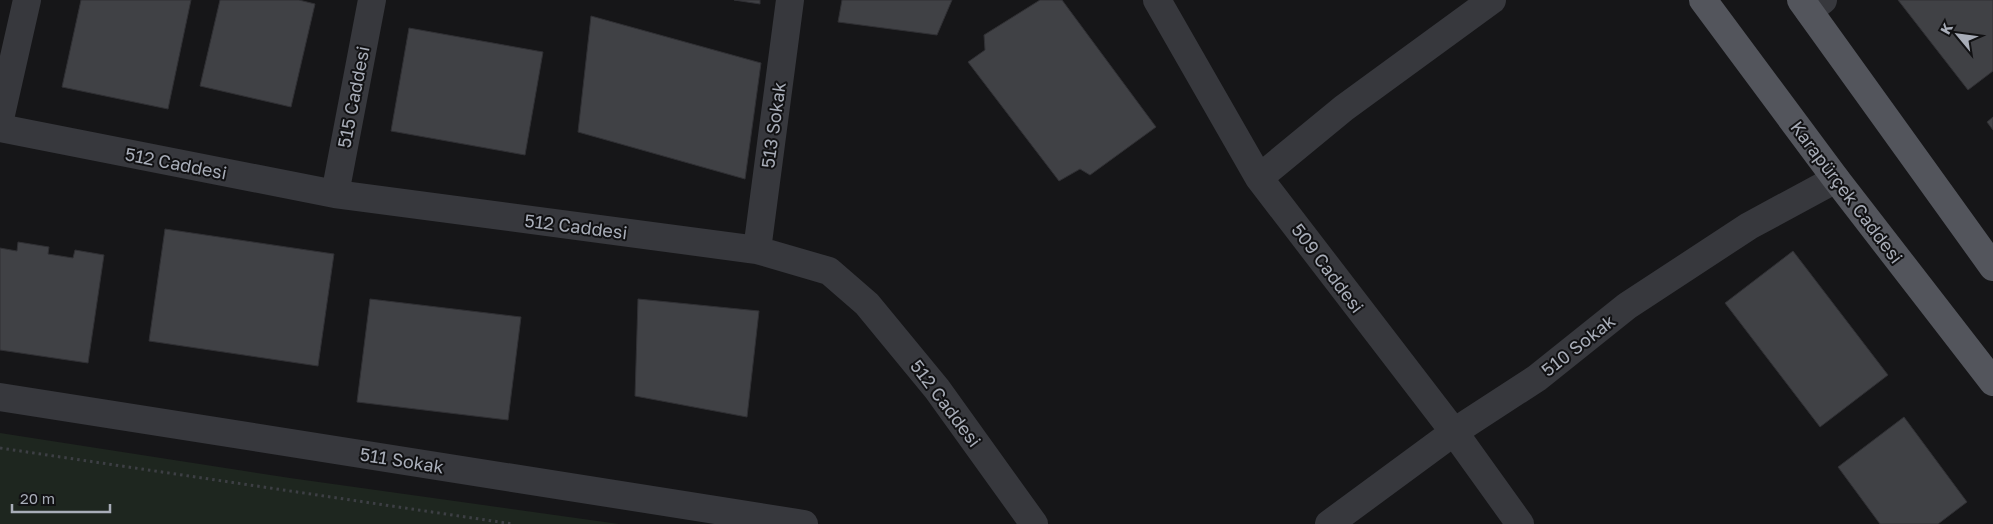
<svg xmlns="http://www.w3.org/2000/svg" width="1993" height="524" font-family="'Golos Text',sans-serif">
  <rect width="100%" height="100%" fill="#161618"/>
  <!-- green -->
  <path fill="#1e261f" d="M 0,433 L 290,478 L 619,524 L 0,524 Z"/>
  <!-- building -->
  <path fill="#404145" stroke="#303034" d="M 81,0 L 191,0 L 168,109 L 62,87 Z
    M 220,0 L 299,0 L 315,4 L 291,107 L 200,86 Z
    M 734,0 L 760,0 L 760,4 Z
    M 842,0 L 952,0 L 937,35 L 838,22 Z
    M 1040,0 L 1062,0 L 1156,127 L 1090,175 L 1080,169 L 1059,181 L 968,62 L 985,50 L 984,35 Z
    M 1898,0 L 1993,0 L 1993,71 L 1968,90 Z
    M 591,16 L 761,63 L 745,179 L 578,132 Z
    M 409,28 L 543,52 L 525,155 L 391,131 Z
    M 1993,117 L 1993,130 L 1987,122 Z
    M 165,229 L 334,254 L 318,366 L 149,341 Z
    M 18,242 L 49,247 L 48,254 L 73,258 L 75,250 L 104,255 L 88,363 L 0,350 L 0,248 L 17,251 Z
    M 1793,251 L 1888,375 L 1820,427 L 1725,303 Z
    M 370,299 L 521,317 L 508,420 L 357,402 Z
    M 638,299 L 759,311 L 747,417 L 635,396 Z
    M 1904,417 L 1967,502 L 1938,524 L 1880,524 L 1838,467 Z"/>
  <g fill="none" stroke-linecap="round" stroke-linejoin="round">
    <!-- path -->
    <path stroke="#3d3f44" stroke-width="3" stroke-dasharray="2.5 4" stroke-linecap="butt" d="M 0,448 L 513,524"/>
    <!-- minor -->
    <path stroke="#37383d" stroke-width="28" d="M 1157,0 L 1259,178 L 1454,432 L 1520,524
      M 1809,11 L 1823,0
      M 0,119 L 27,0
      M 0,128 L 335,194 L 757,250 L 829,271 L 867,304 L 937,389 L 1034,524
      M 1259,178 L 1344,108 L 1492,0
      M 335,194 L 372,0
      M 757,250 L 790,0
      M 0,397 L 804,524
      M 1329,524 L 1454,432 L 1537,378 L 1627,306 L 1749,226 L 1836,179"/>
    <!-- major -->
    <path stroke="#53555c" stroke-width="28" d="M 1703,0 L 1836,179 L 1993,382
      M 1801,0 L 1993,267"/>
  </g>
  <g text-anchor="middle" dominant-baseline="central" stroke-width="4" stroke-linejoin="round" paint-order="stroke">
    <!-- street labels -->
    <g font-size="18" fill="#a8adb8" stroke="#111113">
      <text transform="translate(353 97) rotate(-79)">515 Caddesi</text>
      <text transform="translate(773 125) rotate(-82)">513 Sokak</text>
      <text transform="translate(176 163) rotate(11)">512 Caddesi</text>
      <text transform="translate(1847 192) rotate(53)">Karapürçek Caddesi</text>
      <text transform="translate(576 226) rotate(7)">512 Caddesi</text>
      <text transform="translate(1328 268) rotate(53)">509 Caddesi</text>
      <text transform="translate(1578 345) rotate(-38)">510 Sokak</text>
      <text transform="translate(946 403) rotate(53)">512 Caddesi</text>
      <text transform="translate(402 460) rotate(9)">511 Sokak</text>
    </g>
  </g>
  <!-- north arrow -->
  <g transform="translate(1958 35) rotate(299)" stroke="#111113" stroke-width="4" paint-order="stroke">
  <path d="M0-4L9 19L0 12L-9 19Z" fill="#a8adb8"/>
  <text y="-8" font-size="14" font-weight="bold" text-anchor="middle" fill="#a8adb8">K</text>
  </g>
  <!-- scale -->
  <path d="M12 504v8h98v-8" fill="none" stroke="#a8adb8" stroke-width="2.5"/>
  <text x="20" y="504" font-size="15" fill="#a8adb8" stroke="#111113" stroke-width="4" paint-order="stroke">20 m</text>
</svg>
